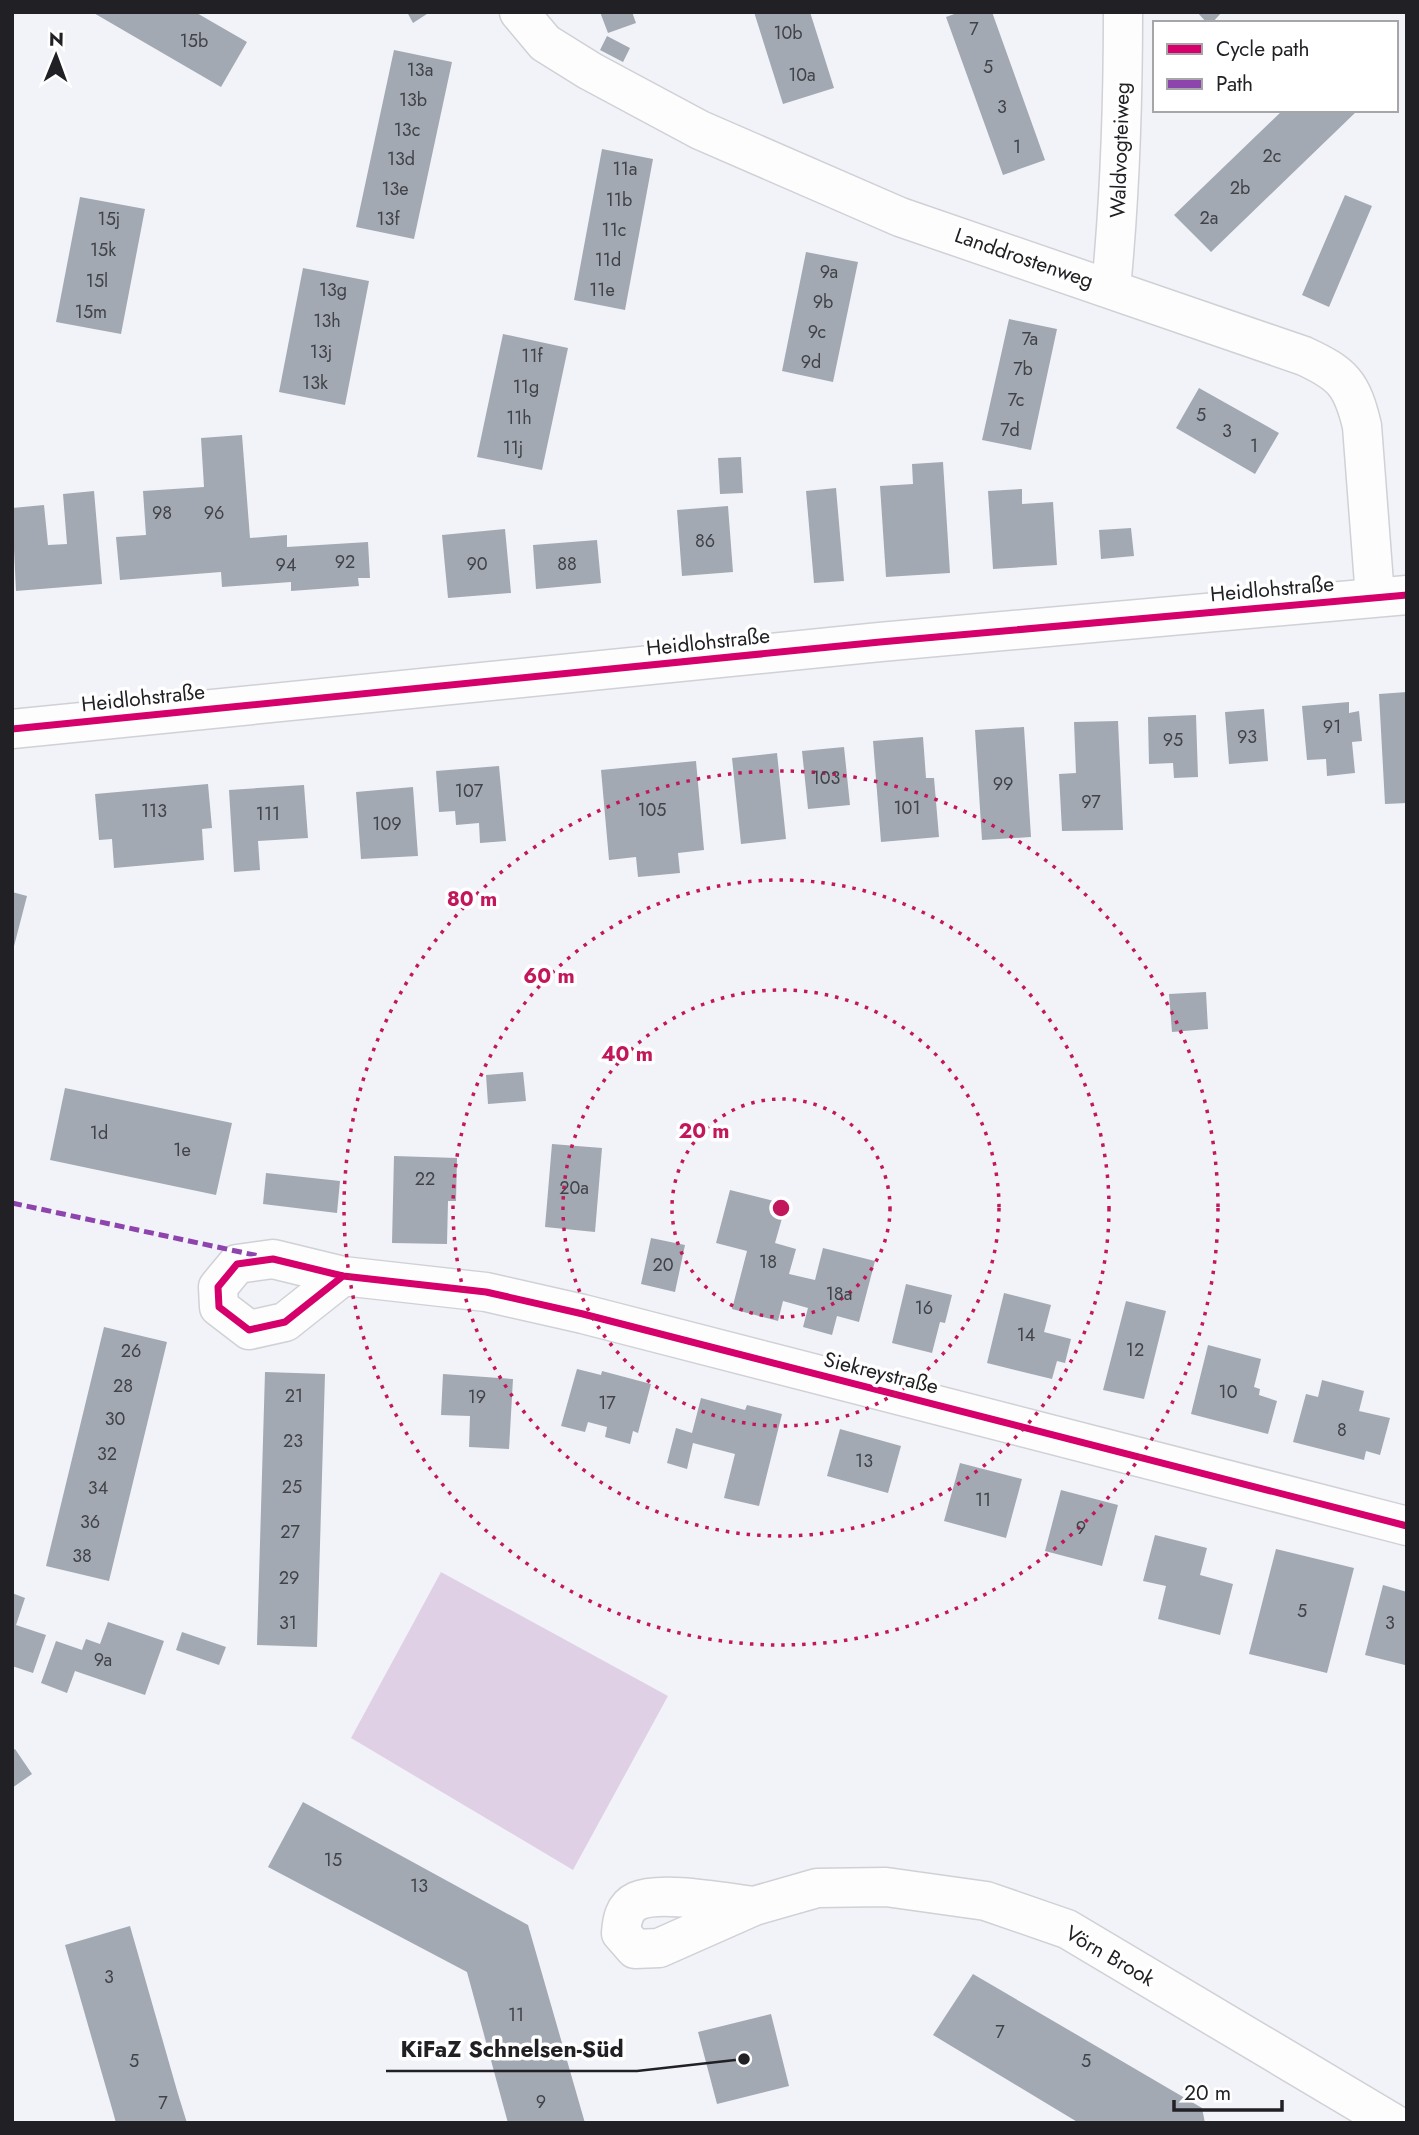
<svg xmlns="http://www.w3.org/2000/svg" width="1419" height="2135" font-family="Jost,sans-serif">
  <rect width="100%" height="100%" fill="#f2f3f9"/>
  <!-- green -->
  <path fill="#e0d0e5" d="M 441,1572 L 668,1696 L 573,1870 L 351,1738 Z"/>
  <!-- building -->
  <path fill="#a2a9b2" d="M 92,12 L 195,12 L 247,42 L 221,87 Z
    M 407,12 L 430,12 L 413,23 Z
    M 600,12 L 632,12 L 636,23 L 608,33 Z
    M 754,12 L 810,12 L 834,88 L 783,104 Z
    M 960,12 L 992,12 L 1045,160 L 1003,175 L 946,17 Z
    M 1197,12 L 1222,12 L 1212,23 L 1207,23 Z
    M 607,36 L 630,48 L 623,62 L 600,50 Z
    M 394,50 L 452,62 L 414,239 L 356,227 Z
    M 1283,110 L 1358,110 L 1211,252 L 1174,215 Z
    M 602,149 L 653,159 L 625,310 L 574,300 Z
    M 1345,195 L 1372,206 L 1329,307 L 1302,295 Z
    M 80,197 L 145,209 L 121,334 L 56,322 Z
    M 806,252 L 858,262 L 833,382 L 782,371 Z
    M 303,268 L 369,281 L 345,405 L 279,392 Z
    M 1009,319 L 1057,329 L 1031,450 L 982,440 Z
    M 503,334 L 568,348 L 542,470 L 477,457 Z
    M 1199,388 L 1279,433 L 1255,474 L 1176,428 Z
    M 242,435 L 250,538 L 287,535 L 287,547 L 368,542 L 370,578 L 358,578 L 359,586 L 291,591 L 291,582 L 222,587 L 221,572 L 120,580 L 116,537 L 146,535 L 143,491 L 204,487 L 201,438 Z
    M 741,457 L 743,493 L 720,494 L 718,458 Z
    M 943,462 L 950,573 L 886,577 L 880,486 L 913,484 L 912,464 Z
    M 836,488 L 844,581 L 814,583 L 806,491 Z
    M 1022,489 L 1022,504 L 1053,502 L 1057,565 L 993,569 L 988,491 Z
    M 94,491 L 102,584 L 16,591 L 12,508 L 44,505 L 48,545 L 67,544 L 63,494 Z
    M 728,506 L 733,572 L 682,576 L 677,510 Z
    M 1131,528 L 1134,556 L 1101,559 L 1099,530 Z
    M 505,529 L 511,593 L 448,598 L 442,535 Z
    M 597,540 L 601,583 L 536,589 L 533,545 Z
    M 1407,692 L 1407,803 L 1385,804 L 1379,694 Z
    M 1349,702 L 1349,713 L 1359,711 L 1362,741 L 1352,742 L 1355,773 L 1327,776 L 1326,759 L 1307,760 L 1302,706 Z
    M 1264,709 L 1268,761 L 1229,764 L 1225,712 Z
    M 1196,715 L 1198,777 L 1174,778 L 1173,763 L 1149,764 L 1148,717 Z
    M 1118,721 L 1123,830 L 1062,831 L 1059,774 L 1076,773 L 1074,722 Z
    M 1024,727 L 1031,837 L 982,840 L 975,730 Z
    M 923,737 L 926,778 L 934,778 L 939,837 L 881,842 L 873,741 Z
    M 844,747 L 850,805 L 808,809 L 802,751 Z
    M 777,753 L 786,839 L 741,844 L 732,758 Z
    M 696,761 L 704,850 L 678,853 L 680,873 L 638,877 L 636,857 L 609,860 L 601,770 Z
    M 499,766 L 506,841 L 480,843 L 479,823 L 456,825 L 455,811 L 439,812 L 436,771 Z
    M 208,784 L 212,828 L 202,829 L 204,860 L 114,868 L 112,839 L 99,840 L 95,794 Z
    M 304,785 L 308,838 L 258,841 L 260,870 L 234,872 L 229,790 Z
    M 413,787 L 418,856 L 361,859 L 356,792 Z
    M 12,892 L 27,896 L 13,950 L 12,950 Z
    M 1206,992 L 1208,1029 L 1172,1032 L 1169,994 Z
    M 523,1072 L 526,1101 L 488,1104 L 486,1075 Z
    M 65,1088 L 232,1123 L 216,1195 L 50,1160 Z
    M 552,1144 L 602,1148 L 595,1232 L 545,1227 Z
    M 394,1156 L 457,1158 L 456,1201 L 448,1201 L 447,1244 L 392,1243 Z
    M 266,1173 L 340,1181 L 337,1213 L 263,1204 Z
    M 730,1190 L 786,1204 L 775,1243 L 796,1249 L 789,1274 L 815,1280 L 823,1248 L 875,1261 L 859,1322 L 837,1316 L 832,1335 L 803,1327 L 808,1308 L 783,1301 L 778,1321 L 732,1309 L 747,1251 L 716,1243 Z
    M 651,1238 L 685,1245 L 675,1292 L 641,1284 Z
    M 906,1284 L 952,1295 L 945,1323 L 940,1322 L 932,1353 L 892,1343 Z
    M 1004,1293 L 1051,1305 L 1044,1332 L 1071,1339 L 1065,1363 L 1057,1361 L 1052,1379 L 987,1363 Z
    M 1126,1301 L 1166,1311 L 1144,1399 L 1103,1390 Z
    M 104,1327 L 167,1342 L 109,1581 L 46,1566 Z
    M 1208,1345 L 1261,1359 L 1254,1387 L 1260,1389 L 1259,1395 L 1277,1401 L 1268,1434 L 1191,1414 Z
    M 577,1369 L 601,1375 L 602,1371 L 651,1384 L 638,1433 L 633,1431 L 630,1444 L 605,1437 L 607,1427 L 588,1422 L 585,1432 L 561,1426 Z
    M 265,1372 L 325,1374 L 317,1647 L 257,1645 Z
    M 443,1374 L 513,1379 L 509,1449 L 469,1447 L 470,1416 L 441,1415 Z
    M 1322,1380 L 1364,1391 L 1359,1411 L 1390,1418 L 1380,1455 L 1366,1451 L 1364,1460 L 1293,1442 L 1306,1394 L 1318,1397 Z
    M 701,1398 L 745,1410 L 747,1405 L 782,1414 L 759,1506 L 724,1498 L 735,1454 L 693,1443 L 687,1469 L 667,1463 L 676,1428 L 692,1433 Z
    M 840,1429 L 901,1446 L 888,1493 L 827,1476 Z
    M 960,1463 L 1022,1479 L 1006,1538 L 944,1521 Z
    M 1061,1490 L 1118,1505 L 1102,1566 L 1045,1551 Z
    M 1155,1535 L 1207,1548 L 1200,1575 L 1233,1584 L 1220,1635 L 1158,1619 L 1166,1586 L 1143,1581 Z
    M 1276,1549 L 1354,1568 L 1327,1673 L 1249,1654 Z
    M 1383,1585 L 1407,1592 L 1407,1657 L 1405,1665 L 1365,1655 Z
    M 12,1593 L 25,1598 L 16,1625 L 46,1635 L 33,1673 L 12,1666 Z
    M 108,1622 L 164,1641 L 145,1695 L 75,1671 L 67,1693 L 41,1683 L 56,1641 L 82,1650 L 86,1639 L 100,1644 Z
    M 182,1632 L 226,1647 L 219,1665 L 176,1650 Z
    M 15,1749 L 32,1774 L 12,1788 L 12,1751 Z
    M 303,1802 L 528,1925 L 585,2123 L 508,2123 L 467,1972 L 268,1867 Z
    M 130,1926 L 178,2094 L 187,2123 L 116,2123 L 113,2112 L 65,1945 Z
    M 973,1974 L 1202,2108 L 1205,2123 L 1079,2123 L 933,2035 Z
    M 771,2014 L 789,2086 L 717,2104 L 698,2032 Z"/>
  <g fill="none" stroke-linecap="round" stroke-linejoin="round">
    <defs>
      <path id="minor" d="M 519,12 L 545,43 L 590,71 L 700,130 L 900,217 L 1304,356 C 1343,374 1352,384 1362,426 L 1375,597
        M 1111,288 C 1120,196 1123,105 1123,12
        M 343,1276 L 285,1322 L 249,1330 L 219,1307 L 218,1287 L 237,1264 L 273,1259 L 343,1276 L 486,1292 L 583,1314 L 1407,1526
        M 754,1906 C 727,1903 661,1890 637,1901 C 624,1907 622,1920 621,1933 L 635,1949 L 659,1948 L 754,1906 L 817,1888 L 886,1887 L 986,1901 L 1067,1929 L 1393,2123"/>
      <path id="major" d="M 12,729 L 880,642 L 1407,595"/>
    </defs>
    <!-- minor casing -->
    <use href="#minor" stroke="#cfd1d5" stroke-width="41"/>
    <!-- major casing -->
    <use href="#major" stroke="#cfd1d5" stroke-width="41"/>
    <!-- minor -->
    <use href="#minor" stroke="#fdfdfe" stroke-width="38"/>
    <!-- major -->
    <use href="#major" stroke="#fdfdfe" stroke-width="38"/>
    <!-- quiet -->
    <path stroke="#8e44ad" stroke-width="5" stroke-dasharray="10 5" stroke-linecap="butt" d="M 12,1203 L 259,1256"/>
    <defs>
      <path id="cycleway" d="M 12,729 L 880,642 L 1407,595
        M 343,1276 L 285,1322 L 249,1330 L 219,1307 L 218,1287 L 237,1264 L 273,1259 L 343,1276 L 486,1292 L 583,1314 L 1407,1526"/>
    </defs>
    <!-- cycleway casing -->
    <use href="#cycleway" stroke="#fff" stroke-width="11"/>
    <!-- cycleway -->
    <use href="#cycleway" stroke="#d6006c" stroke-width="7"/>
  </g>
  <!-- distance rings -->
  <g fill="none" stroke="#c2185b" stroke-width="3.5" stroke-dasharray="3.5 7">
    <circle cx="781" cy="1208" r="109"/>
    <circle cx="781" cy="1208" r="218"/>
    <circle cx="781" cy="1208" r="328"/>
    <circle cx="781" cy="1208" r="437"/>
  </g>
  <g text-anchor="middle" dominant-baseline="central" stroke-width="7" stroke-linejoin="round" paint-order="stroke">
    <!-- number labels -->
    <g font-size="18" fill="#414348">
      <text x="974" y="29">7</text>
      <text x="788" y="33">10b</text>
      <text x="194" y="41">15b</text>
      <text x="988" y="67">5</text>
      <text x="420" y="70">13a</text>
      <text x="802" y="75">10a</text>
      <text x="413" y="100">13b</text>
      <text x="1002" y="107">3</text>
      <text x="407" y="130">13c</text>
      <text x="1017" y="147">1</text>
      <text x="1272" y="156">2c</text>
      <text x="401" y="159">13d</text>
      <text x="625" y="169">11a</text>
      <text x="1240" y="188">2b</text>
      <text x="395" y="189">13e</text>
      <text x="619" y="200">11b</text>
      <text x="1209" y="218">2a</text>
      <text x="109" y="219">15j</text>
      <text x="388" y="219">13f</text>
      <text x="614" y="230">11c</text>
      <text x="103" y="250">15k</text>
      <text x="608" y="260">11d</text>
      <text x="829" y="272">9a</text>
      <text x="97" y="281">15l</text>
      <text x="333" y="290">13g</text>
      <text x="602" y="290">11e</text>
      <text x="823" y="302">9b</text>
      <text x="91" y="312">15m</text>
      <text x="327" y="321">13h</text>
      <text x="817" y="332">9c</text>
      <text x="1030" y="339">7a</text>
      <text x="321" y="352">13j</text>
      <text x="532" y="356">11f</text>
      <text x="811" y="362">9d</text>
      <text x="1023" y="369">7b</text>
      <text x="315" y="383">13k</text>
      <text x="526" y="387">11g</text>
      <text x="1016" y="400">7c</text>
      <text x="1201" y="415">5</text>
      <text x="519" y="418">11h</text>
      <text x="1010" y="430">7d</text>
      <text x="1227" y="431">3</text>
      <text x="1254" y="446">1</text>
      <text x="513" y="448">11j</text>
      <text x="162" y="513">98</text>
      <text x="214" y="513">96</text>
      <text x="705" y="541">86</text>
      <text x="345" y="562">92</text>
      <text x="477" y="564">90</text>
      <text x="567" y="564">88</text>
      <text x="286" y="565">94</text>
      <text x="1332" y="727">91</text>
      <text x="1247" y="737">93</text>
      <text x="1173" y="740">95</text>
      <text x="826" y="778">103</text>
      <text x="1003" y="784">99</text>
      <text x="469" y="791">107</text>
      <text x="1091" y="802">97</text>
      <text x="907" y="808">101</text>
      <text x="652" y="810">105</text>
      <text x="154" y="811">113</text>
      <text x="268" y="814">111</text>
      <text x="387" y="824">109</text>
      <text x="99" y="1133">1d</text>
      <text x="182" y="1150">1e</text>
      <text x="425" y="1179">22</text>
      <text x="574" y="1188">20a</text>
      <text x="768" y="1262">18</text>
      <text x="663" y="1265">20</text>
      <text x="839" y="1294">18a</text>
      <text x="924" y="1308">16</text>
      <text x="1026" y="1335">14</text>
      <text x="1135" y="1350">12</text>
      <text x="131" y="1351">26</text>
      <text x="123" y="1386">28</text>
      <text x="1228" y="1392">10</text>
      <text x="294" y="1396">21</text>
      <text x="477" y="1397">19</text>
      <text x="607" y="1403">17</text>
      <text x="115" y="1419">30</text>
      <text x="1342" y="1430">8</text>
      <text x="293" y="1441">23</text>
      <text x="107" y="1454">32</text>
      <text x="864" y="1461">13</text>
      <text x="292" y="1487">25</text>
      <text x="98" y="1488">34</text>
      <text x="983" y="1500">11</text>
      <text x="90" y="1522">36</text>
      <text x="1081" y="1528">9</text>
      <text x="290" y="1532">27</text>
      <text x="82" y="1556">38</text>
      <text x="289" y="1578">29</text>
      <text x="1302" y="1611">5</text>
      <text x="288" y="1623">31</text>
      <text x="1390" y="1623">3</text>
      <text x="103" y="1660">9a</text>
      <text x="333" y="1860">15</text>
      <text x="419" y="1886">13</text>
      <text x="109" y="1977">3</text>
      <text x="516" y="2015">11</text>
      <text x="1000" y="2032">7</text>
      <text x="134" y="2061">5</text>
      <text x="1086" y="2061">5</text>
      <text x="541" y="2102">9</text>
      <text x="163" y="2103">7</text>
    </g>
    <!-- street labels -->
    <g font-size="21" fill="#212125" stroke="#fff">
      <text transform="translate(1120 150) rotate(-88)">Waldvogteiweg</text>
      <text transform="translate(1024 258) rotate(19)">Landdrostenweg</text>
      <text transform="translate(1272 589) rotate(-5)">Heidlohstraße</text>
      <text transform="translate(708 642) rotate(-6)">Heidlohstraße</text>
      <text transform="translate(143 698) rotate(-6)">Heidlohstraße</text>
      <text transform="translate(881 1373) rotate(14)">Siekreystraße</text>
      <text transform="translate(1110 1956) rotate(30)">Vörn Brook</text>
    </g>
  </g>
  <circle cx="781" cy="1208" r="10" fill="#c2185b" stroke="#fff" stroke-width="3.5"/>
  <g font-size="21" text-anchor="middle" font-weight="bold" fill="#c2185b" stroke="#fff" stroke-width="7" stroke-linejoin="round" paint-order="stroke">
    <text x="472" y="906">80 m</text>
    <text x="549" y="983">60 m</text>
    <text x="627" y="1061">40 m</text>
    <text x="704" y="1138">20 m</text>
  </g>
  <!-- callouts -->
  <path fill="none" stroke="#212125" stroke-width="2.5" d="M744 2059L637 2071H386"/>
  <circle fill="#212125" stroke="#fff" stroke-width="2.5" cx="744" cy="2059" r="7"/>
  <g font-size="23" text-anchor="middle" font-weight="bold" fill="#212125" stroke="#fff" stroke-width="7" stroke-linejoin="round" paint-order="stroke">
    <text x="512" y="2057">KiFaZ Schnelsen-Süd</text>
  </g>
  <!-- border -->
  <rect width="1419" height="2135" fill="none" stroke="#212125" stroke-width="28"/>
  <!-- legend -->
  <rect x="1153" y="21" width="245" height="91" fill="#ffffff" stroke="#a6a6a8" stroke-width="2"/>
  <rect x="1167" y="44" width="35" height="10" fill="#d6006c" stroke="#a6a6a8" stroke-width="2"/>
  <text x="1216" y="56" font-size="21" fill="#212125">Cycle path</text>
  <rect x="1167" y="79" width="35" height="10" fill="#8e44ad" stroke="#a6a6a8" stroke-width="2"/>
  <text x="1216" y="91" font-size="21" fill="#212125">Path</text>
  <!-- north arrow -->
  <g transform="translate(56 56) rotate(1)" stroke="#ffffff" stroke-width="5" paint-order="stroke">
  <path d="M0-5L12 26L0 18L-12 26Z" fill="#212125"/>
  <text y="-10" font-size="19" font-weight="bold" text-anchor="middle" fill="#212125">N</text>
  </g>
  <!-- scale -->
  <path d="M1174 2100v10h108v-10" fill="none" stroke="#212125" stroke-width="3.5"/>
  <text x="1184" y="2100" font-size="21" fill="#212125" stroke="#ffffff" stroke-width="5" paint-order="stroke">20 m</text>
</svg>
